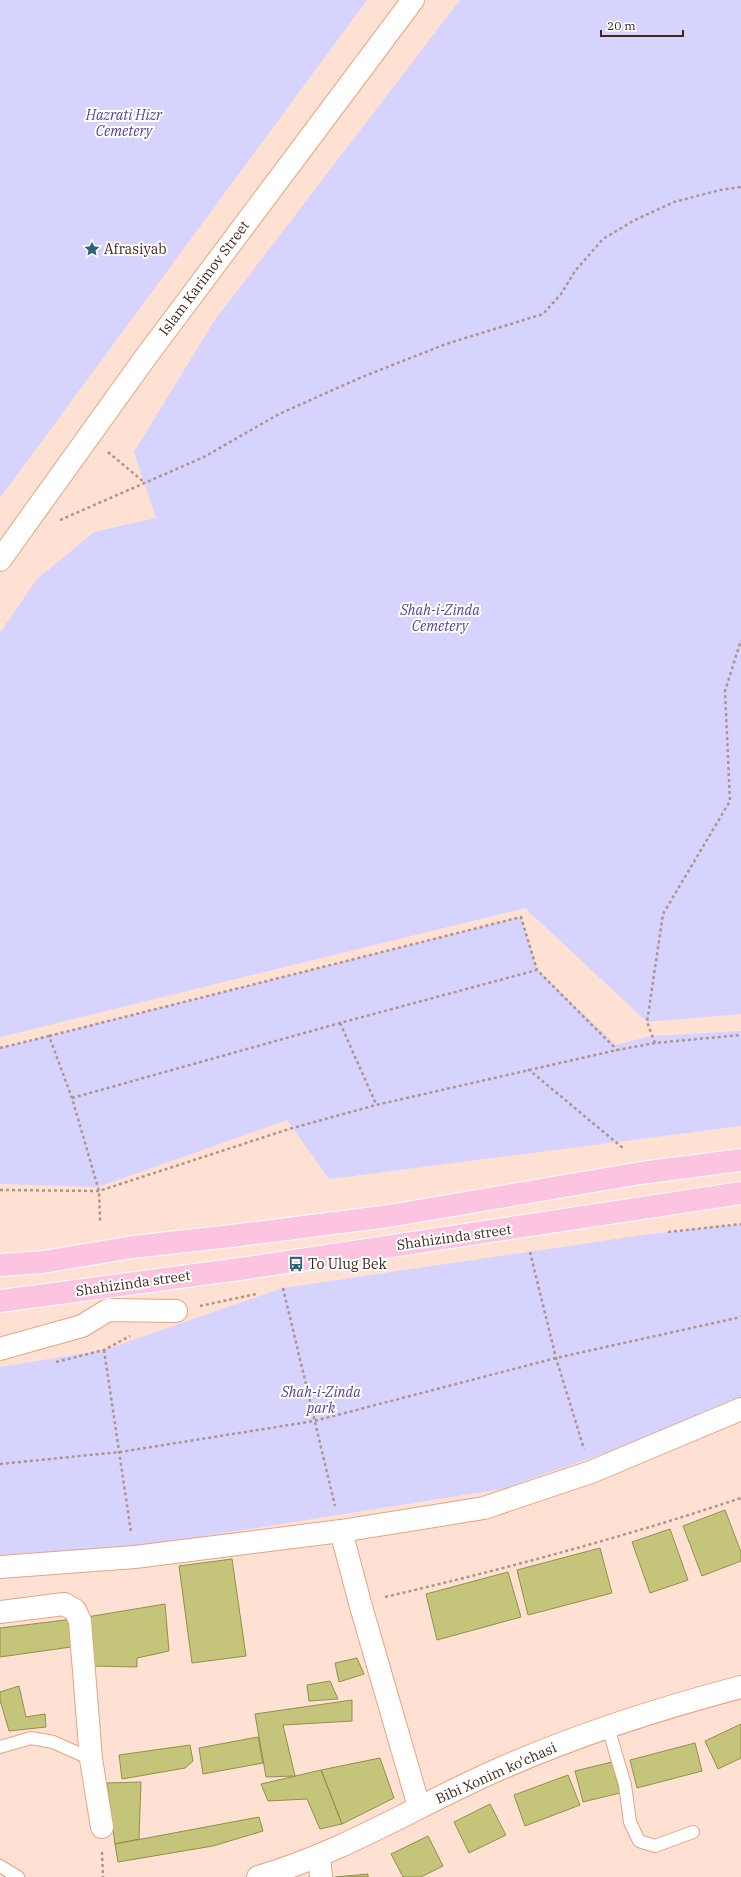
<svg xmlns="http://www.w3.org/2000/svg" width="741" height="1877" font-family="'IBM Plex Serif',serif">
  <rect width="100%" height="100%" fill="#fee1d2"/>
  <!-- green -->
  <path fill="#d6d3fe" d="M 0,0 L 367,0 L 0,498 Z
    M 460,0 L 741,0 L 741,1014 L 647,1022 L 525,908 L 0,1037 L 0,633 L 36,580 L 94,532 L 156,518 L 134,452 L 214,321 Z
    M 521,917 L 537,970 L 616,1045 L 651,1036 L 741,1031 L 741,1126 L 329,1179 L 287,1120 L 98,1187 L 0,1184 L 0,1048 Z
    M 741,1224 L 741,1405 L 502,1489 L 155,1544 L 0,1555 L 0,1367 L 104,1350 L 283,1288 L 650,1234 Z"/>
  <!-- building -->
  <path fill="#c4c47b" stroke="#919148" d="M 725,1510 L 741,1552 L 741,1561 L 702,1576 L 683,1526 Z
    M 670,1529 L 688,1580 L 650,1593 L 632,1542 Z
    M 600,1548 L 612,1593 L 528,1615 L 517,1570 Z
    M 232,1559 L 246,1656 L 192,1663 L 179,1566 Z
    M 508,1572 L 521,1617 L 437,1640 L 426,1594 Z
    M 165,1604 L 169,1651 L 137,1658 L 137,1667 L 91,1666 L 87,1617 Z
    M 73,1619 L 78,1646 L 0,1657 L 0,1628 Z
    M 357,1658 L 364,1674 L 339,1682 L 335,1663 Z
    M 330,1681 L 338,1699 L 309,1701 L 307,1685 Z
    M 19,1686 L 26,1717 L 45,1714 L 46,1727 L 9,1731 L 0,1700 L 0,1692 Z
    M 352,1700 L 352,1721 L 283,1725 L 295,1776 L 266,1777 L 255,1714 Z
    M 741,1724 L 741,1758 L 718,1769 L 705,1741 Z
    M 258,1737 L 263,1763 L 203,1774 L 199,1748 Z
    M 695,1743 L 702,1771 L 637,1788 L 630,1760 Z
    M 190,1745 L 193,1761 L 185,1768 L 122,1779 L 119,1755 Z
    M 380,1758 L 394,1798 L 342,1824 L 321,1770 Z
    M 612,1762 L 620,1793 L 583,1802 L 575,1771 Z
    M 321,1770 L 342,1824 L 320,1829 L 307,1799 L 268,1801 L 261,1784 Z
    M 568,1775 L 580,1805 L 525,1826 L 514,1795 Z
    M 141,1782 L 139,1839 L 115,1844 L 107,1783 Z
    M 490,1804 L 506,1835 L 469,1853 L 454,1822 Z
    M 259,1817 L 263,1831 L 213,1846 L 118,1862 L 115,1844 Z
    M 428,1836 L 443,1866 L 421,1877 L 403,1877 L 391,1854 Z
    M 368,1874 L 368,1877 L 335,1877 Z"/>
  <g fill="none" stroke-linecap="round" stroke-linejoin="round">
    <defs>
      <path id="lane" d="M 608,1727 L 625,1785 L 630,1822 L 639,1841 L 655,1846 L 693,1832
        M 0,1747 L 31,1738 L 53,1742 L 91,1759
        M 0,1866 L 18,1877"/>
      <path id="street" d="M 0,560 L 145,358 L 413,0
        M 0,1349 L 82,1326 L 108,1310 L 176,1311
        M 341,1531 L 360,1603 L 419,1807
        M 0,1567 L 135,1557 L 341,1531 L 484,1508 L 591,1472 L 741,1409
        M 0,1612 L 64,1604 L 75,1610 L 80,1621 L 91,1759 L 102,1827
        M 319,1855 L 321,1877
        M 258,1877 C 342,1853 416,1806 495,1771 C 574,1736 657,1709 741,1687"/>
      <path id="primary" d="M 0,1265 L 43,1262 L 133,1247 L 240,1235 L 389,1216 L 641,1173 L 741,1160
        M 0,1301 L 247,1268 L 741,1193"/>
    </defs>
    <!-- lane casing -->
    <use href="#lane" stroke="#e8a380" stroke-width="14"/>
    <!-- street casing -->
    <use href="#street" stroke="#e8a380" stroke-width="24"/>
    <!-- primary casing -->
    <use href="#primary" stroke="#fff" stroke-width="24"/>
    <!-- path -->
    <path stroke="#b09486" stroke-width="2.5" stroke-dasharray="3 3" stroke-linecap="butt" d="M 108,452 L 145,483
      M 60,520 L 204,457 L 279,414 L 362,377 L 446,344 L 543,314 L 561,294 L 575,271 L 603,239 L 633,221 L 674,202 L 720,190 L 741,187
      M 340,1023 L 376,1104
      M 49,1036 L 521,917 L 537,970 L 617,1050
      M 655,1043 L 647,1022 L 663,914 L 730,801 L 725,691 L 741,640
      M 0,1048 L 49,1036 L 72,1098 L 99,1191 L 100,1221
      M 528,1069 L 624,1149
      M 72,1098 L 340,1023 L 537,970
      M 0,1190 L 99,1191 L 289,1129 L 376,1105 L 617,1050 L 655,1043 L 741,1035
      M 668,1232 L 741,1224
      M 530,1252 L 556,1358 L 584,1449
      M 283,1288 L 335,1506
      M 200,1306 L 256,1294
      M 104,1350 L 131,1532
      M 56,1362 L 104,1350 L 130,1336
      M 0,1464 L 120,1452 L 314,1421 L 556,1358 L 741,1317
      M 385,1597 C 505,1569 624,1537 741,1498
      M 102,1852 L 103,1877"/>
    <!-- lane -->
    <use href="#lane" stroke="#fff" stroke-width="12"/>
    <!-- street -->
    <use href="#street" stroke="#fff" stroke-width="22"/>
    <!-- primary -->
    <use href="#primary" stroke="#fdc4e1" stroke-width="22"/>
  </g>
  <!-- icons -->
  <defs>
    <symbol id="sight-bare" viewBox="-9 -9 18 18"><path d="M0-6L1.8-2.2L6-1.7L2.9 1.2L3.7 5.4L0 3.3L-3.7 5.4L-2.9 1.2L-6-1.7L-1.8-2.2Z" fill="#2a657d" stroke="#fff" stroke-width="2.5" paint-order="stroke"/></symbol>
    <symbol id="bus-bare" viewBox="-9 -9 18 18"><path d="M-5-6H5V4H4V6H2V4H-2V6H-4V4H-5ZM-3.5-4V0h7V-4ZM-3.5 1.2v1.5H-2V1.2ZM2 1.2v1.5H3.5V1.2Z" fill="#2a657d" stroke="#fff" stroke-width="2.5" paint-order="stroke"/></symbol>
  </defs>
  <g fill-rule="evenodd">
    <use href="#sight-bare" x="81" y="238" width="22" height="22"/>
    <use href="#bus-bare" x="285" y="1253" width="22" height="22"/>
  </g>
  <g text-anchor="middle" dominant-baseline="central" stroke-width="4" stroke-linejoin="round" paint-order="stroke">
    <!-- park labels -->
    <g font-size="14" font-style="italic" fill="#534397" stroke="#fff">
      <text x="124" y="115">Hazrati Hizr<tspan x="124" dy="16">Cemetery</tspan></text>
      <text x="440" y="610">Shah-i-Zinda<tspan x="440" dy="16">Cemetery</tspan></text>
      <text x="321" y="1392">Shah-i-Zinda<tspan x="321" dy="16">park</tspan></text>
    </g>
    <!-- poi labels -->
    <g font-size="14" fill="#422719" stroke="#fff" text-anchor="start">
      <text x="104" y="249">Afrasiyab</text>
      <text x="308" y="1264">To Ulug Bek</text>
    </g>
    <!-- street labels -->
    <g font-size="14" fill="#422719" stroke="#fff">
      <text transform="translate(204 278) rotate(-53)">Islam Karimov Street</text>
      <text transform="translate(454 1237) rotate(-8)">Shahizinda street</text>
      <text transform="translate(133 1283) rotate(-8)">Shahizinda street</text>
      <text transform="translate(496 1773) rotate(-24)">Bibi Xonim ko'chasi</text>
    </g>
  </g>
  <!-- scale -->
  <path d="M601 30v6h82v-6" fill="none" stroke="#422719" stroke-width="2"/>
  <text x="607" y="30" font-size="12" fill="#422719" stroke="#ffffff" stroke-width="3" paint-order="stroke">20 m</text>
</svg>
